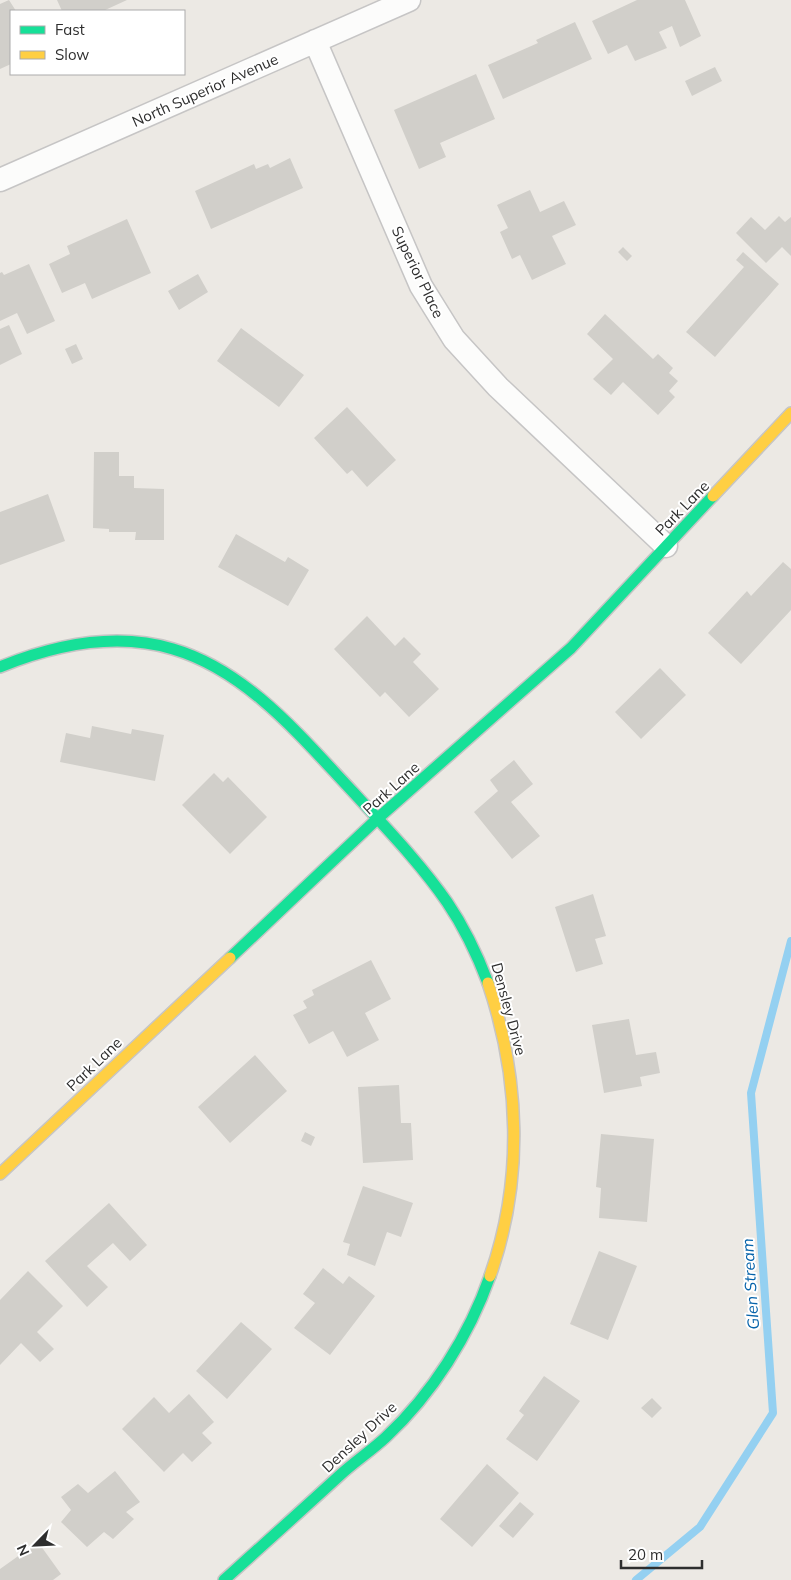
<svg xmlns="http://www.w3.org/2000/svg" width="791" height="1580" font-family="Mulish,sans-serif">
  <rect width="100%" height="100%" fill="#ece9e4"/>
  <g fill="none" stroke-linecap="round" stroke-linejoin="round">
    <!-- stream -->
    <path stroke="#94d0f1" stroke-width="8" d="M 636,1580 L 700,1527 L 773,1413 L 751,1093 L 791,941"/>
  </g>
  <!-- building -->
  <path fill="#d1cfca" d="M 9,0 L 16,11 L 11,11 L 11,64 L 0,69 L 0,4 Z
    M 57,0 L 127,0 L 103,11 L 62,11 Z
    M 637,0 L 685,0 L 701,36 L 680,47 L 672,26 L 659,32 L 667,48 L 635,61 L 627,45 L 608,54 L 592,21 Z
    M 575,22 L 592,59 L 503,99 L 488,65 L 538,43 L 536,40 Z
    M 715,67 L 722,81 L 692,96 L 685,81 Z
    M 476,74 L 495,119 L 440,143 L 446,157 L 419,169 L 394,110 Z
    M 290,158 L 303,188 L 211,229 L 195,191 L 254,164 L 256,169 L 268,164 L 270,168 Z
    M 530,190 L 540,212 L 564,201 L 576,225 L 552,236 L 566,264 L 532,280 L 520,255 L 512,259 L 500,232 L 508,228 L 497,205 Z
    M 779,216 L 785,222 L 791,217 L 791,256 L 782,247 L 766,263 L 736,233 L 751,217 L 765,230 Z
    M 127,219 L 151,273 L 92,299 L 85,283 L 62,293 L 49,264 L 70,254 L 67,246 Z
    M 623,247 L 632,256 L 627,261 L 618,252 Z
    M 743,252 L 779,284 L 715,357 L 686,332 L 744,267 L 736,260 Z
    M 29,264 L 55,321 L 27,334 L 17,313 L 0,321 L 0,273 L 2,272 L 4,275 Z
    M 198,274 L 208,292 L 179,310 L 168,291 Z
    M 605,314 L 653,359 L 658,354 L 673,368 L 669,373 L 678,381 L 669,391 L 675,397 L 658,415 L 623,382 L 611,395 L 593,379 L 613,359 L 587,334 Z
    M 9,325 L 22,354 L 0,365 L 0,329 Z
    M 241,328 L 304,375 L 279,407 L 217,361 Z
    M 76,344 L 83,359 L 72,364 L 65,349 Z
    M 347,407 L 396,460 L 367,487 L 352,470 L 347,474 L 314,438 Z
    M 94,452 L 119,452 L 119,476 L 134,476 L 134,488 L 164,489 L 164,540 L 135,540 L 136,532 L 109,532 L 109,529 L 93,528 Z
    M 48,494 L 65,541 L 0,565 L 0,512 Z
    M 236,534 L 285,562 L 288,557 L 309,570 L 288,606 L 218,567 Z
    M 783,562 L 791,569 L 791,610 L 741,664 L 708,633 L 747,591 L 751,596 Z
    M 367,616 L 395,646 L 404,637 L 421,654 L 413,662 L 439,689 L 409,717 L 385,692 L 380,697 L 334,649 Z
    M 660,668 L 686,695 L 641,739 L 615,712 Z
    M 92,726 L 131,734 L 132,729 L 164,735 L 155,781 L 60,762 L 66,733 L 90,738 Z
    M 514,760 L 533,784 L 511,802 L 540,836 L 512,859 L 474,812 L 498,791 L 490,780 Z
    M 214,773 L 223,782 L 228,777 L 267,817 L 230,854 L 182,805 Z
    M 593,894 L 606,936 L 595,939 L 603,964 L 576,972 L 555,907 Z
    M 371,960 L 391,999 L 365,1013 L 379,1040 L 347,1057 L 333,1031 L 309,1044 L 293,1015 L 307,1008 L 303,1001 L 314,995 L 312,990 Z
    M 629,1019 L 636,1055 L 656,1052 L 660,1073 L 640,1077 L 642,1086 L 604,1093 L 592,1025 Z
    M 255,1055 L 287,1091 L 230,1143 L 198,1107 Z
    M 399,1085 L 401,1123 L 411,1123 L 413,1160 L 363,1163 L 358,1087 Z
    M 305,1132 L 315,1137 L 311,1146 L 301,1141 Z
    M 601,1134 L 654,1139 L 647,1222 L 599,1218 L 601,1188 L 596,1187 Z
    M 363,1186 L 413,1203 L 401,1237 L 387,1232 L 375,1266 L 347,1255 L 350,1244 L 343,1242 Z
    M 109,1203 L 147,1245 L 130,1261 L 113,1243 L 87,1266 L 108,1287 L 87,1307 L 45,1261 Z
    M 599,1251 L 637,1266 L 608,1340 L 570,1324 Z
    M 323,1268 L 343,1284 L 349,1276 L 375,1296 L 330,1355 L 294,1328 L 315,1303 L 303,1294 Z
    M 28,1271 L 63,1306 L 37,1332 L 54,1349 L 40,1362 L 21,1343 L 0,1365 L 0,1300 Z
    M 241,1322 L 272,1349 L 227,1399 L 196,1371 Z
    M 544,1376 L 580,1401 L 537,1461 L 506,1439 L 524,1415 L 519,1411 Z
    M 189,1394 L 214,1422 L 202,1433 L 212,1443 L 192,1462 L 183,1453 L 164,1472 L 122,1429 L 154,1397 L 169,1413 Z
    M 652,1398 L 662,1408 L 652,1418 L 641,1408 Z
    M 487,1464 L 519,1493 L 472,1547 L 440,1519 Z
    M 115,1471 L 140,1502 L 126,1512 L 134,1519 L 113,1539 L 104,1532 L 87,1547 L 61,1522 L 71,1510 L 61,1497 L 78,1484 L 88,1493 Z
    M 520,1502 L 534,1514 L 513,1538 L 499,1526 Z
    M 38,1542 L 61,1574 L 53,1580 L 0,1580 L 0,1569 Z"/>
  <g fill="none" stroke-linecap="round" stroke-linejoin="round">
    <defs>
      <path id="street" d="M 315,41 L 421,286 L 454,339 L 498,387 L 666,546
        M 0,180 L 409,0"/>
      <path id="fast" d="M 0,667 C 54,645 116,632 173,649 C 248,671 302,738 354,793 C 386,828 420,863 447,902 C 464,927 477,954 488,983
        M 230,958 L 377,819 L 571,648 L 713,496
        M 224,1580 C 263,1545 301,1511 339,1476 C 354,1462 371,1451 386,1437 C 432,1394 469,1336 490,1276"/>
      <path id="slow" d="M 713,496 L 791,413
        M 488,983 C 520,1078 524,1180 490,1276
        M 0,1174 L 230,958"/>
    </defs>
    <!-- street casing -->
    <use href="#street" stroke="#c6c5c5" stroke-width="25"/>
    <!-- fast casing -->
    <use href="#fast" stroke="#c6c5c5" stroke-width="14"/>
    <!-- slow casing -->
    <use href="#slow" stroke="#c6c5c5" stroke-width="14"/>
    <!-- street -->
    <use href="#street" stroke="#fcfcfb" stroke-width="22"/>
    <!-- fast -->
    <use href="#fast" stroke="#16e098" stroke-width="11"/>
    <!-- slow -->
    <use href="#slow" stroke="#ffcf43" stroke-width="11"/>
  </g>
  <g text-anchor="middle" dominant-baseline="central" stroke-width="4" stroke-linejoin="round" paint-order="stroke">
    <!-- street labels -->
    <g font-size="15" fill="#2e2e2e" stroke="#fff">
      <text transform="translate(205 90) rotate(-24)">North Superior Avenue</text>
      <text transform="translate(418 272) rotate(64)">Superior Place</text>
      <text transform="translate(682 508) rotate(-46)">Park Lane</text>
      <text transform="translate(391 788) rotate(-42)">Park Lane</text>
      <text transform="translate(509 1009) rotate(75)">Densley Drive</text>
      <text transform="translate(94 1064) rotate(-44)">Park Lane</text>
      <text transform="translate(359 1437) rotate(-43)">Densley Drive</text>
    </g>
    <!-- water labels -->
    <g font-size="16" font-style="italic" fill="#0663aa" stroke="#fff">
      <text transform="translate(750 1284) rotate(-94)">Glen Stream</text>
    </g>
  </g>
  <!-- legend -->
  <rect x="10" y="10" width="175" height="65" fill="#ffffff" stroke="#ababab"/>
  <rect x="20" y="26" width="25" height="8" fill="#16e098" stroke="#ababab"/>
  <text x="55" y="35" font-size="15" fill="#2e2e2e">Fast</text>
  <rect x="20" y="51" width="25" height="8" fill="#ffcf43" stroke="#ababab"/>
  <text x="55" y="60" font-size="15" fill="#2e2e2e">Slow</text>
  <!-- north arrow -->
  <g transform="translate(35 1545) rotate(246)" stroke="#ffffff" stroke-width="4" paint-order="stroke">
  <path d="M0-4L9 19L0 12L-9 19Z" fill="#2e2e2e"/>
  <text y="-8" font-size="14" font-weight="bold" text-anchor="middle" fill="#2e2e2e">N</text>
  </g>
  <!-- scale -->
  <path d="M621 1560v8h81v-8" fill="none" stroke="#2e2e2e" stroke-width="2.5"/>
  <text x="628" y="1560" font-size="15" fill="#2e2e2e" stroke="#ffffff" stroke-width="4" paint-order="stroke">20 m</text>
</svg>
